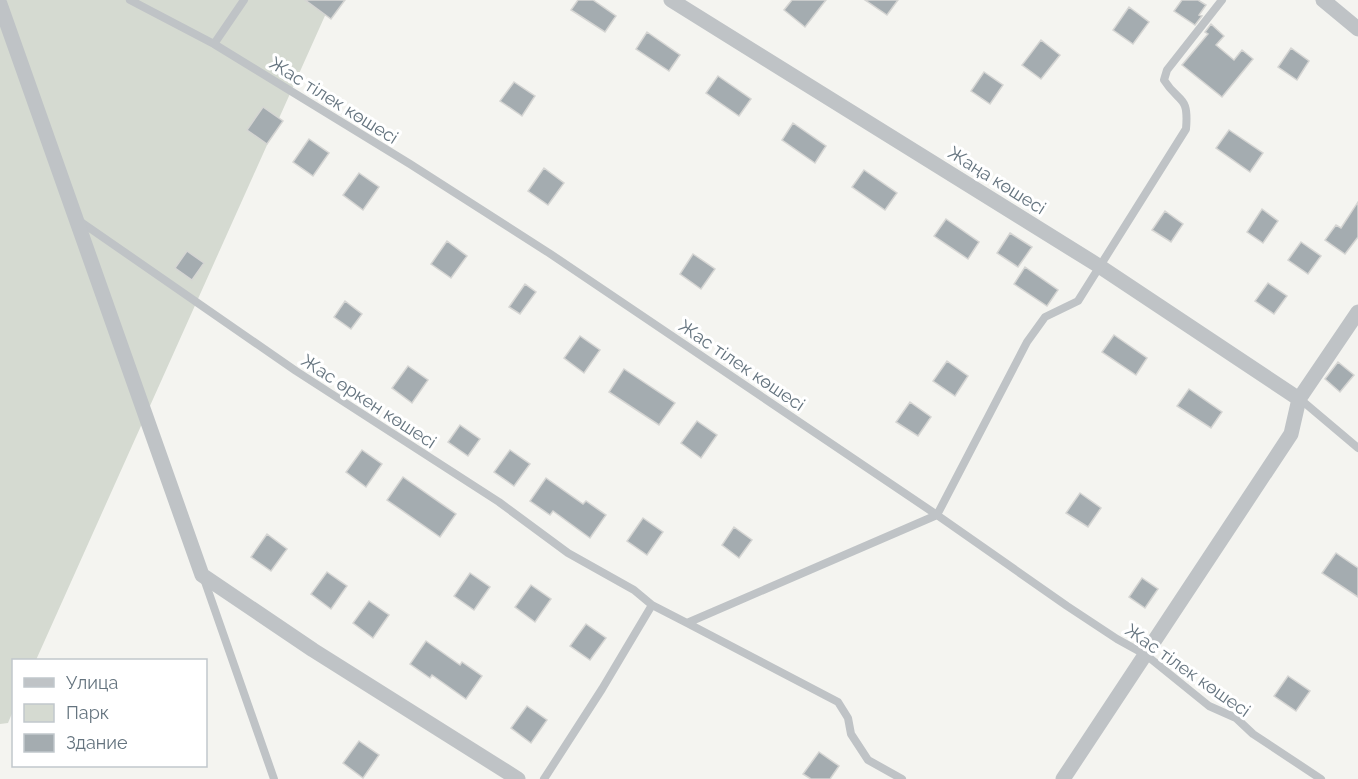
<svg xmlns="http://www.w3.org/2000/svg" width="1358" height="779" font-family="Raleway,sans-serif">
  <rect width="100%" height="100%" fill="#f4f4f0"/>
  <!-- green -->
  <path fill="#d5dad1" d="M 0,0 L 332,0 L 36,660 L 14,660 L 13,711 L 8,723 L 0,724 Z"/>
  <!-- building -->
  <path fill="#a4acb0" stroke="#d5d5d3" stroke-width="1.5" d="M 305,0 L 345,0 L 331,19 Z
    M 578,0 L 593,0 L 616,16 L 605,32 L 571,10 Z
    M 792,0 L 826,0 L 805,27 L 784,10 Z
    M 865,0 L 898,0 L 887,15 Z
    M 1182,0 L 1198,0 L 1206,5 L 1199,15 L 1202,16 L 1195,25 L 1174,11 Z
    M 1129,7 L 1149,22 L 1133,44 L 1113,30 Z
    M 1211,24 L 1224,36 L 1216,45 L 1234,60 L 1242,50 L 1253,59 L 1222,97 L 1182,65 L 1208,34 L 1205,32 Z
    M 647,32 L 680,55 L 669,71 L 636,49 Z
    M 1041,40 L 1060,55 L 1041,79 L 1022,65 Z
    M 1291,48 L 1309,61 L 1297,80 L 1278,67 Z
    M 984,72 L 1003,85 L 990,104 L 971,91 Z
    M 718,76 L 751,99 L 739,116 L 706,93 Z
    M 514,82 L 535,96 L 522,116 L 500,101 Z
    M 263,107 L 283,121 L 267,144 L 247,130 Z
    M 793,123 L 826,146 L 815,163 L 782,140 Z
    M 1229,130 L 1263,153 L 1250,172 L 1216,148 Z
    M 309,139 L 329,153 L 313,176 L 293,162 Z
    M 544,168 L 564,183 L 548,205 L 528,191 Z
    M 864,170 L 897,193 L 885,210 L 852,187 Z
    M 359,173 L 379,187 L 363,210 L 343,195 Z
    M 1358,202 L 1358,237 L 1345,254 L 1325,240 L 1336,225 L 1341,228 Z
    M 1262,209 L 1278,221 L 1263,243 L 1247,232 Z
    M 1165,211 L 1183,224 L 1171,242 L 1152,230 Z
    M 946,219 L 979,242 L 968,259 L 934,236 Z
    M 1010,233 L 1032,247 L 1018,267 L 997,253 Z
    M 447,241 L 467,256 L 451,278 L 431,264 Z
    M 1301,242 L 1321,256 L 1308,274 L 1288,260 Z
    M 187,251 L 204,263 L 192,280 L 175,268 Z
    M 693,254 L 715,269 L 701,289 L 680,274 Z
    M 1025,267 L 1058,290 L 1047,306 L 1014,284 Z
    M 1268,283 L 1287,296 L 1274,314 L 1255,301 Z
    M 525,284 L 536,292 L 520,314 L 509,307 Z
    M 345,301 L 362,314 L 351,329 L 334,317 Z
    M 1114,335 L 1147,358 L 1136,375 L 1102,352 Z
    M 580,336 L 600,350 L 584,373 L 564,358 Z
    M 947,361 L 968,376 L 955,396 L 933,381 Z
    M 1338,362 L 1354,375 L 1340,392 L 1325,379 Z
    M 408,366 L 428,380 L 412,403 L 392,388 Z
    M 624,369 L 675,403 L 659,425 L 609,392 Z
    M 1189,389 L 1222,412 L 1211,428 L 1177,406 Z
    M 910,402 L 931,417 L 918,436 L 896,422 Z
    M 697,421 L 717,435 L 701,458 L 681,443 Z
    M 460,425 L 480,439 L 468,456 L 448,442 Z
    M 362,450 L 382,464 L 366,487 L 346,472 Z
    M 510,450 L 530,464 L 514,486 L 494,472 Z
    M 403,477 L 456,514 L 440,537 L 387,500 Z
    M 546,478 L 583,504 L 586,501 L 606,515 L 590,538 L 553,511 L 550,515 L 530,501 Z
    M 1080,493 L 1101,508 L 1088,527 L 1066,513 Z
    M 643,518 L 663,532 L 647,555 L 627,541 Z
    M 734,527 L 752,540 L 739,558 L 722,545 Z
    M 267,534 L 287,549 L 271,571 L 251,557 Z
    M 1336,553 L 1358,568 L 1358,597 L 1322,573 Z
    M 327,572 L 347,586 L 331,609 L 311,594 Z
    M 470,573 L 490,587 L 474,610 L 454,596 Z
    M 1142,578 L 1158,589 L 1145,608 L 1129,597 Z
    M 531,585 L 551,599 L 535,622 L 515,607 Z
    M 369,601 L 389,615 L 373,638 L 353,623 Z
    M 586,624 L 606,638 L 590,660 L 570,646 Z
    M 426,641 L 460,665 L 462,662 L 482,676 L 466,699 L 432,675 L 430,678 L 410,664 Z
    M 1288,676 L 1310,691 L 1296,711 L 1274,696 Z
    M 527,706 L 547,720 L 531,743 L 511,728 Z
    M 359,741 L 379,755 L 363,778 L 343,763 Z
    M 819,752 L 839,766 L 830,779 L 811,779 L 803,774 Z"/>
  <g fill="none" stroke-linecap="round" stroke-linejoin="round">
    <!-- service -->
    <path stroke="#bfc3c6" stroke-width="8" d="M 130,0 L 214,44 L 410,164 L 549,253 L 937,515 L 1067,606 L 1117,639 L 1146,655 L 1209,706 L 1236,718 L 1253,734 L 1321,779
      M 214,44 L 244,0
      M 78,220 L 296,371 L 499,502 L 568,553 L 634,590 L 652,605
      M 1300,399 L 1358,448
      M 204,579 L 274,779
      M 687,623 L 838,702 L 848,718 L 851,734 L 868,760 L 902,779
      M 544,779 L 602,689 L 652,605 L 687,623 L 937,515 L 1027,342 L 1045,317 L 1078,301 L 1186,129 C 1189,94 1179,104 1164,80 L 1167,70 L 1222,0"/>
    <!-- minor -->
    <path stroke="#bfc3c6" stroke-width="15" d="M 671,0 L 1099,266 L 1299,399
      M 1323,0 L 1358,29
      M 0,4 L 202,575 L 313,650 L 518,779
      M 1063,779 L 1291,434 L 1299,399 L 1358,312"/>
  </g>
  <g text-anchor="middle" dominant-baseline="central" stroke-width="6" stroke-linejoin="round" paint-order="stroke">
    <!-- street labels -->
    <g font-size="18" fill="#65747f" stroke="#fff">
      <text transform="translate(334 100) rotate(32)">Жас тілек көшесі</text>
      <text transform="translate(997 180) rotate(32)">Жаңа көшесі</text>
      <text transform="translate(742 365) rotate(34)">Жас тілек көшесі</text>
      <text transform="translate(369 401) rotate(33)">Жас өркен көшесі</text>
      <text transform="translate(1188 670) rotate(35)">Жас тілек көшесі</text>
    </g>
  </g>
  <!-- legend -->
  <rect x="12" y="659" width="195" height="108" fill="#ffffff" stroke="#c1c7cc" stroke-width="1.5"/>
  <rect x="24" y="678" width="30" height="9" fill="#bfc3c6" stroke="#c1c7cc" stroke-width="1.5"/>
  <text x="66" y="689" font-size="18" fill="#65747f">Улица</text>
  <rect x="24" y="704" width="30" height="18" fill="#d5dad1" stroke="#c1c7cc" stroke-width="1.5"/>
  <text x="66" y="719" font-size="18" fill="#65747f">Парк</text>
  <rect x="24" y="734" width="30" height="18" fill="#a4acb0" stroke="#c1c7cc" stroke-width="1.5"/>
  <text x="66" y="749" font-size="18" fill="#65747f">Здание</text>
</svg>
